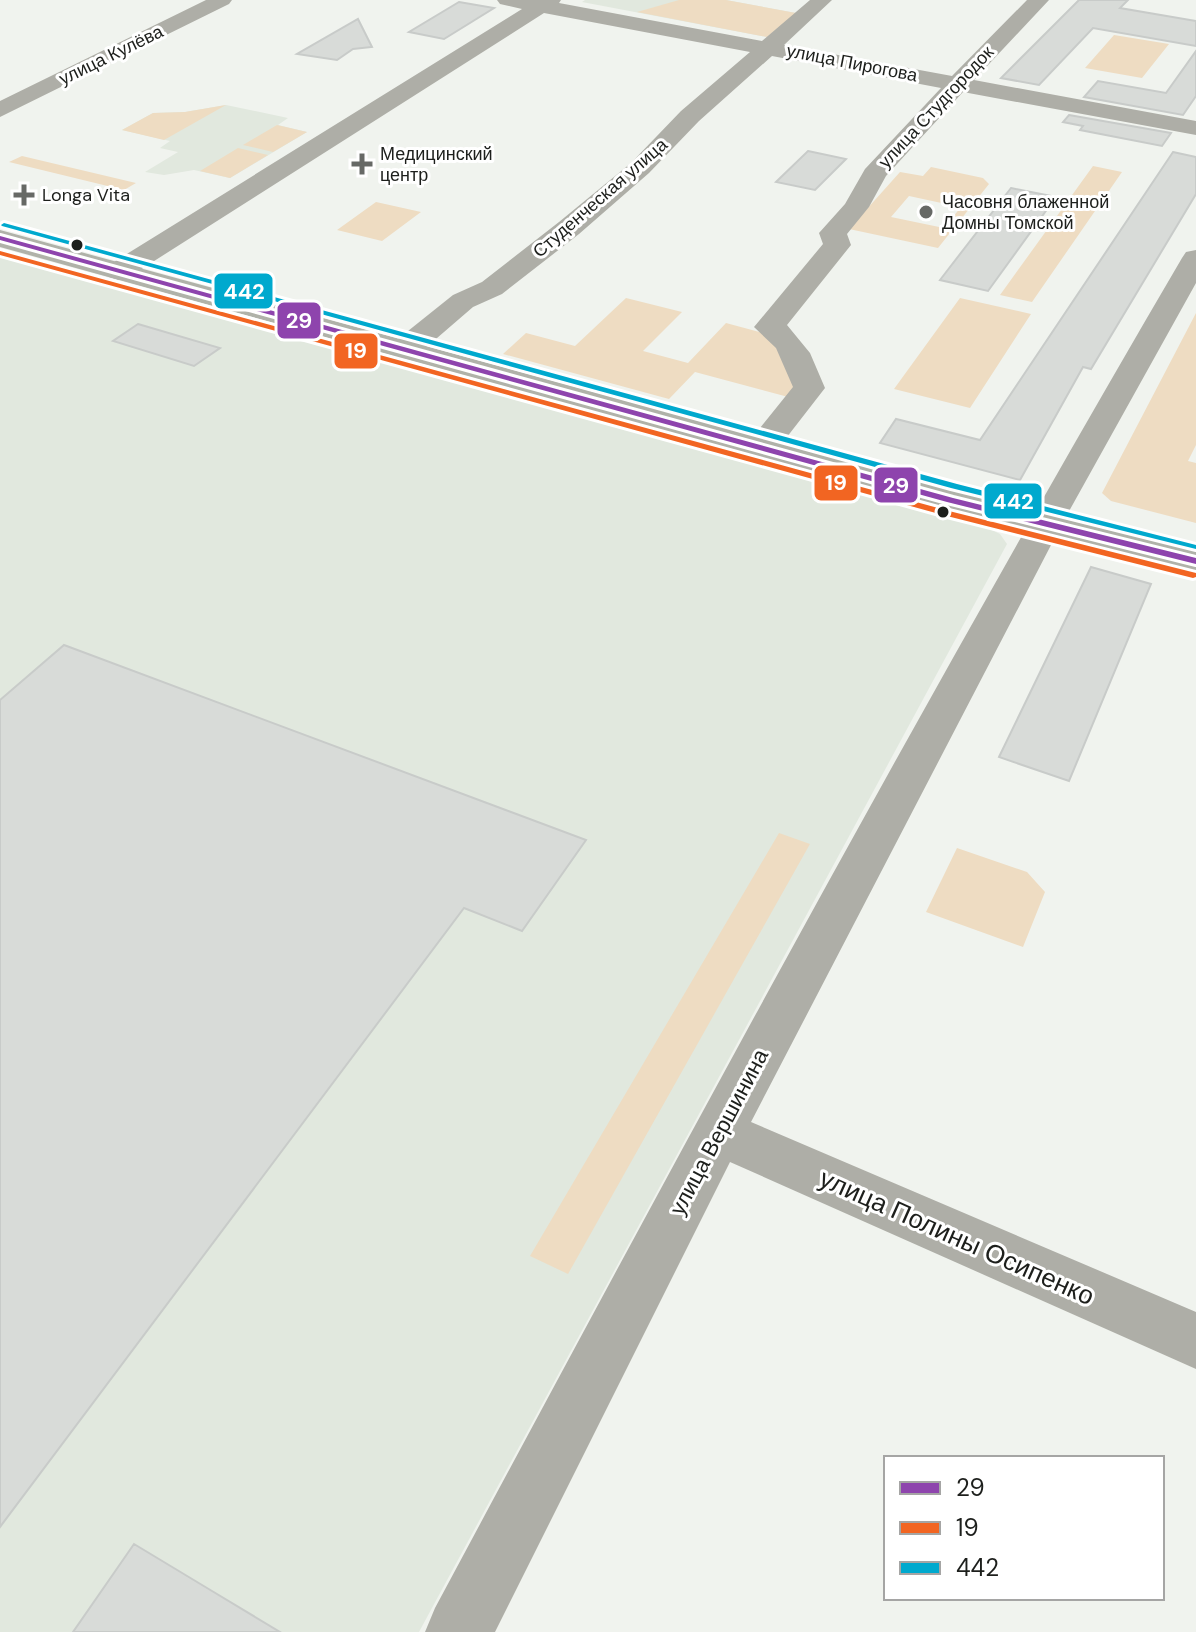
<svg xmlns="http://www.w3.org/2000/svg" width="1196" height="1632" font-family="'DM Sans',sans-serif">
  <rect width="100%" height="100%" fill="#f0f3ee"/>
  <!-- built -->
  <path fill="#e1e8de" d="M 585,0 L 726,0 L 796,13 L 767,37 L 582,2 Z
    M 226,105 L 288,118 L 278,125 L 307,132 L 230,178 L 194,170 L 164,175 L 145,172 L 178,152 L 160,148 L 170,141 L 122,130 L 153,113 L 185,112 Z
    M 0,250 L 160,295 L 166,301 L 204,312 L 220,312 L 990,529 L 1000,534 L 1007,544 L 419,1632 L 0,1632 Z"/>
  <!-- green -->
  <path fill="#eedcc2" fill-rule="evenodd" d="M 679,0 L 726,0 L 796,13 L 767,37 L 637,12 Z
    M 1114,35 L 1169,44 L 1142,78 L 1085,68 Z
    M 226,105 L 164,140 L 122,130 L 153,113 L 185,112 Z
    M 277,125 L 307,132 L 273,152 L 243,145 Z
    M 238,148 L 268,155 L 230,178 L 200,171 Z
    M 22,156 L 136,183 L 124,190 L 9,162 Z
    M 1093,166 L 1122,172 L 1032,302 L 1000,295 Z
    M 931,167 L 983,178 L 989,184 L 938,248 L 849,229 L 900,172 L 923,176 ZM 909,196 L 960,207 L 961,207 L 944,228 L 891,217 Z
    M 376,202 L 421,212 L 382,241 L 337,230 Z
    M 626,298 L 682,312 L 643,351 L 688,363 L 726,323 L 771,335 L 798,385 L 792,398 L 695,372 L 669,399 L 503,354 L 526,333 L 575,346 Z
    M 960,298 L 1031,314 L 970,408 L 894,389 Z
    M 1196,313 L 1196,445 L 1188,461 L 1196,463 L 1196,523 L 1111,501 L 1102,493 Z
    M 779,833 L 810,844 L 568,1274 L 530,1256 Z
    M 957,848 L 1027,872 L 1045,892 L 1023,947 L 926,912 Z"/>
  <!-- building -->
  <path fill="#d8dbd8" stroke="#c8cbc9" stroke-width="2" d="M 1079,0 L 1128,0 L 1120,8 L 1196,21 L 1196,46 L 1093,28 L 1039,85 L 1001,78 Z
    M 459,2 L 494,8 L 444,39 L 409,32 Z
    M 358,19 L 372,47 L 353,49 L 337,60 L 297,54 Z
    M 1196,51 L 1196,96 L 1183,115 L 1084,97 L 1098,81 L 1166,93 Z
    M 1069,115 L 1171,133 L 1162,146 L 1080,130 L 1083,126 L 1063,122 Z
    M 808,151 L 846,159 L 815,190 L 776,182 Z
    M 1173,152 L 1196,157 L 1196,194 L 1091,369 L 1083,367 L 1020,480 L 880,443 L 896,419 L 980,440 Z
    M 1011,188 L 1056,197 L 988,291 L 940,280 Z
    M 138,324 L 220,348 L 194,366 L 113,341 Z
    M 1091,567 L 1151,584 L 1069,781 L 999,757 Z
    M 64,645 L 586,840 L 522,931 L 464,908 L 0,1527 L 0,700 Z
    M 134,1544 L 212,1591 L 280,1632 L 73,1632 Z"/>
  <g fill="none" stroke-linecap="round" stroke-linejoin="round">
    <!-- minor -->
    <path fill="#aeaea7" fill-rule="evenodd" d="M 206,0 L 232,0 L 229,4 L 0,117 L 0,101 Z
      M 497,0 L 561,0 L 559,3 L 762,41 L 810,0 L 832,0 L 784,45 L 952,76 L 1027,0 L 1049,0 L 974,80 L 1196,121 L 1196,135 L 963,92 L 886,176 L 869,207 L 847,234 L 851,245 L 787,325 L 810,353 L 825,388 L 773,455 L 761,458 L 749,455 L 744,448 L 793,387 L 776,348 L 754,327 L 823,244 L 819,233 L 845,204 L 865,169 L 941,88 L 772,56 L 699,121 L 649,173 L 579,234 L 502,294 L 473,307 L 415,357 L 404,359 L 393,357 L 389,350 L 393,343 L 453,295 L 482,282 L 559,222 L 631,163 L 681,111 L 750,52 L 544,13 L 129,277 L 119,280 L 109,277 L 105,271 L 109,265 L 522,9 L 500,4 Z
      M 1196,250 L 1196,283 L 1063,522 L 751,1122 L 1196,1312 L 1196,1369 L 730,1162 L 495,1632 L 425,1632 L 435,1608 C 678,1155 922,702 1182,258 L 1186,252 Z"/>
    <!-- major -->
    <path fill="#b0b2a9" fill-rule="evenodd" d="M 0,230 L 961,492 L 1196,550 L 1196,572 L 938,507 L 0,247 Z"/>
    <defs>
      <path id="bus-1" d="M 0,236 L 953,498 L 1196,558 L 1196,564 L 947,502 L 0,240 Z"/>
      <path id="bus-2" d="M 0,251 L 949,511 L 1196,573 L 1196,577 L 1193,578 L 943,515 L 0,255 Z"/>
      <path id="bus-3" d="M 4,223 L 957,484 L 1196,545 L 1196,549 L 951,488 L 2,226 L 1,225 Z"/>
    </defs>
    <!-- bus-1 casing -->
    <use href="#bus-1" stroke="#fff" stroke-width="6"/>
    <!-- bus-2 casing -->
    <use href="#bus-2" stroke="#fff" stroke-width="6"/>
    <!-- bus-3 casing -->
    <use href="#bus-3" stroke="#fff" stroke-width="6"/>
    <!-- bus-1 -->
    <use href="#bus-1" fill="#8e44ad" fill-rule="evenodd"/>
    <!-- bus-2 -->
    <use href="#bus-2" fill="#f26522" fill-rule="evenodd"/>
    <!-- bus-3 -->
    <use href="#bus-3" fill="#00a9ce" fill-rule="evenodd"/>
  </g>
  <!-- markers -->
  <g fill="#676966" stroke="#fff" stroke-width="3">
    <path d="M358 152h8v8h8v8h-8v8h-8v-8h-8v-8h8z"/>
    <path d="M20 183h8v8h8v8h-8v8h-8v-8h-8v-8h8z"/>
    <circle cx="926" cy="212" r="8"/>
  </g>
  <g fill="#1d1f1c" stroke="#fff" stroke-width="3">
    <circle cx="77" cy="245" r="7"/>
    <circle cx="943" cy="512" r="7"/>
  </g>
  <g text-anchor="middle" dominant-baseline="central" stroke-width="6" stroke-linejoin="round" paint-order="stroke">
    <!-- far-street labels -->
    <g font-size="18" fill="#1d1f1c" stroke="#fff">
      <text transform="translate(111 55) rotate(-26)">улица Кулёва</text>
      <text transform="translate(852 63) rotate(11)">улица Пирогова</text>
      <text transform="translate(936 107) rotate(-47)">улица Студгородок</text>
      <text transform="translate(600 198) rotate(-41)">Студенческая улица</text>
    </g>
    <!-- far-poi labels -->
    <g font-size="18" fill="#1d1f1c" stroke="#fff" text-anchor="start">
      <text x="380" y="154">Медицинский<tspan x="380" dy="21">центр</tspan></text>
      <text x="42" y="195">Longa Vita</text>
      <text x="942" y="202">Часовня блаженной<tspan x="942" dy="21">Домны Томской</tspan></text>
    </g>
    <!-- street labels -->
    <g font-size="22" fill="#1d1f1c" stroke="#fff">
      <text transform="translate(719 1132) rotate(-62)">улица Вершинина</text>
    </g>
    <!-- near-street labels -->
    <g font-size="26" fill="#1d1f1c" stroke="#fff">
      <text transform="translate(957 1237) rotate(24)">улица Полины Осипенко</text>
    </g>
  </g>
  <g stroke="#fff" stroke-width="3">
    <rect x="213" y="272" width="61" height="38" rx="8" fill="#00a9ce"/>
    <rect x="276" y="301" width="46" height="39" rx="8" fill="#8e44ad"/>
    <rect x="333" y="332" width="46" height="38" rx="8" fill="#f26522"/>
    <rect x="813" y="464" width="46" height="38" rx="8" fill="#f26522"/>
    <rect x="873" y="466" width="46" height="38" rx="8" fill="#8e44ad"/>
    <rect x="983" y="482" width="60" height="38" rx="8" fill="#00a9ce"/>
  </g>
  <g font-size="22" text-anchor="middle" font-weight="bold" fill="#fff">
    <text x="244" y="299">442</text>
    <text x="299" y="328">29</text>
    <text x="356" y="358">19</text>
    <text x="836" y="490">19</text>
    <text x="896" y="493">29</text>
    <text x="1013" y="509">442</text>
  </g>
  <!-- legend -->
  <rect x="884" y="1456" width="280" height="144" fill="#ffffff" stroke="#a5a5a4" stroke-width="2"/>
  <rect x="900" y="1482" width="40" height="12" fill="#8e44ad" stroke="#a5a5a4" stroke-width="2"/>
  <text x="956" y="1496" font-size="24" fill="#1d1f1c">29</text>
  <rect x="900" y="1522" width="40" height="12" fill="#f26522" stroke="#a5a5a4" stroke-width="2"/>
  <text x="956" y="1536" font-size="24" fill="#1d1f1c">19</text>
  <rect x="900" y="1562" width="40" height="12" fill="#00a9ce" stroke="#a5a5a4" stroke-width="2"/>
  <text x="956" y="1576" font-size="24" fill="#1d1f1c">442</text>
</svg>
